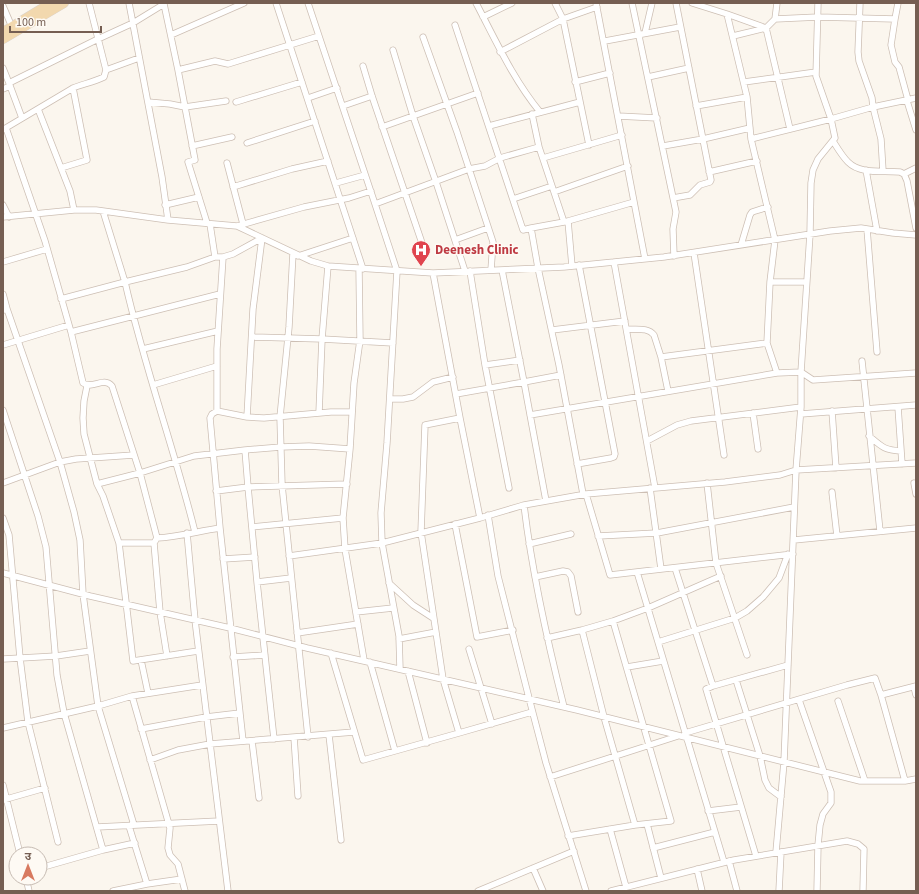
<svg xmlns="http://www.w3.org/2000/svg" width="919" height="894" font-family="'Source Sans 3','Noto Sans Devanagari',sans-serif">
  <rect width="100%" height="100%" fill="#fbf6ee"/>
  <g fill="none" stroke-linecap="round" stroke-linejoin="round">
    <defs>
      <path id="street" d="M 129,3 L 162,177 L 168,220
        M 276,3 L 363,269
        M 308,3 L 375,204 L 469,169 L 485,166 L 500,158 L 539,147 L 532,114
        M 476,3 C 496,41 513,79 540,112
        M 596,3 L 645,259
        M 632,3 L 676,212 L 673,229 L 674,256
        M 692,3 L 727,14 L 747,97 L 751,139
        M 860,3 L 858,52 L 859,61 L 872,98 L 873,107 L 881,139 L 883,171
        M 3,6 L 12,27
        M 727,14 L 766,28 L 790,129
        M 483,17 L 512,3
        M 775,19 L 818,17 L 895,19 L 891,45 L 895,62 L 899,67 L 908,100
        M 895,19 L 898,3
        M 455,25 L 523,230 L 531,228 L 538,268 L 559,365 L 583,494
        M 645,33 L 652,3
        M 171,35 L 244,3
        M 733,36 L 766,28 L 775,19 L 777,3
        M 423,37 L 457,132 L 493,242 L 491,270
        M 605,41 L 680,27
        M 393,50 L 413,116 L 478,93
        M 500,52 L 563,19 L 555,3
        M 363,66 L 372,96 L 424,249
        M 3,68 L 9,83 L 98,39 L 133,23 L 164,4 L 178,70 L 195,160 L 188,162 L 207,223
        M 106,70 L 139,58
        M 178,70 L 215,61 L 228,64 L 319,36
        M 648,77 L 689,68
        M 575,82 L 610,73
        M 744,82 L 816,72
        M 9,83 L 22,118
        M 3,89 L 10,86
        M 308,98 L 337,88
        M 916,98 L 873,107 L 831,119 L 751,139 L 775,240 L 770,282 L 767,343 L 777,373 L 801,372 L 813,380 L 916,373
        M 907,101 L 916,130
        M 148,102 L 170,104 L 185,107 L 226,101
        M 236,102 L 302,82
        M 343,106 L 372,96
        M 696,106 L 747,97
        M 38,109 L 70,191 L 74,210
        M 618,116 L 657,118
        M 489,126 L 580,102
        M 382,127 L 413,116 L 436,182 L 465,271
        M 6,128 L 45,241 L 71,332 L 83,383 C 93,390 103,376 112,386 L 140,473 L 157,538
        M 4,129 L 73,88 C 83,84 94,82 104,77 L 106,70 L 89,3
        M 833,141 C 838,149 842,156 848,162 C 861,175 883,170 900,172 L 904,174 L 907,181 L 916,228
        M 247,143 L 315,121
        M 589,145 L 563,19 L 597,7
        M 192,146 L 232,137
        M 663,146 L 703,139 L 750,128
        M 539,147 L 564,222 L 568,221 L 572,266
        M 543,158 L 622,135
        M 227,163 L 243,224
        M 61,168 L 87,160 L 73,88
        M 866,170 L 877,231
        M 709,172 L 757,161
        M 904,174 L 916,168
        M 336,183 L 365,175
        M 233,187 L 292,169 L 328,161
        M 554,192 L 628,166
        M 673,198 L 690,195 L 700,185 L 710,182 L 711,180 L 676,3
        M 513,199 L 552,186
        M 3,205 L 9,217
        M 165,205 L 199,197
        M 103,211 L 125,282 L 187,267 L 215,257 L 223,257
        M 3,217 L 74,210 L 96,210 L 168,220 L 237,226 L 311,261 L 328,266 L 433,273 L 564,267 L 664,257 L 830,231 L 861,228 L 893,233 L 916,235
        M 568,221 L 634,202
        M 210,224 L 215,257
        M 237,226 L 304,207 L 349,198 L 371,191
        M 531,228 L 564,222
        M 867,229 L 877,352
        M 455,240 L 488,228
        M 741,245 L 750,215 L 752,212 L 768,207
        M 293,253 L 289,327 L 280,417 L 282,485 L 308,737
        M 694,253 L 724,455
        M 298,256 L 353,238
        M 3,262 L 47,249
        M 614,262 L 655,488
        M 359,268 L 360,340 L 354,383 L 350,449 L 343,518 L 345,549 L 364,660
        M 470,271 L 485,365 L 509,488
        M 433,273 L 460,418 L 480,518 L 524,505 L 586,494 L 725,482 L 780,475 L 796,470 L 916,463
        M 770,282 L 806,282
        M 3,294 L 7,309 L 3,310
        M 61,299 L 125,282 C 144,366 174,448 195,532
        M 627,329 C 636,330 648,327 654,335 L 661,357 L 668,391
        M 552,330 L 625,321
        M 71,332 L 220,294
        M 252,337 L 322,339 L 393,343
        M 3,345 L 69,325
        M 143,349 L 218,331
        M 661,357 L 767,343
        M 862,361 L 880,531
        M 485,365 L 520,360
        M 153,385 L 217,366
        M 87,386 L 84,401 L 83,418 L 84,434 L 97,484 L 103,496 L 119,543
        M 456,394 L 524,382 L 502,270
        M 390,399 L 403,399 L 413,397 L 433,382 L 453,377
        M 898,407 L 902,464
        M 3,410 L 38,516 L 46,547 L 57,675 L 64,713 L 103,850
        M 217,411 L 247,417 L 264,418 L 331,412 L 352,412
        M 832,411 L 836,468
        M 319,413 L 322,339 L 328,266
        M 753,413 L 758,449
        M 801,414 L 916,405
        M 530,415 L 777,373
        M 869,436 C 882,447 884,450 901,451
        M 647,441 L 677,425 L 691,421 L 801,407
        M 245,450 L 248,487 L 347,484
        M 577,464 L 611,458 L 614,457 L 615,454 L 579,265
        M 3,483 L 60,462 L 76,459 L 134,455
        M 707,483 L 716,563 L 747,655
        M 914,483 L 916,494
        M 97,484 L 140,473 L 194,456 L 245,450 L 281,447 L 309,446 L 350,449
        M 650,488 L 661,569
        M 216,491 L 248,487 L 257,582 L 274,739
        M 832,492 L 837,536
        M 586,494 L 610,575 L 793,554
        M 546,501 L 524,382 L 561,375
        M 524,505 C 532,573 547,640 564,707
        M 488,515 L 498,576 L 529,698 L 546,763 L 586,891
        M 3,518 L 9,535 L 20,658 L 28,722 L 58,842
        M 455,524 L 477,637 L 513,630
        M 252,527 L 343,518
        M 220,528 L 243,741
        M 187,533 L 195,620 L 228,891
        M 598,536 L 657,533 L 794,507
        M 794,540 L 916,528
        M 154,543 L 160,612 L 167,656
        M 529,544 L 571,534
        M 289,556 L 382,543 L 381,513 L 387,443 L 397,271 L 375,204
        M 223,559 L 255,557
        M 675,568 L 713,686 L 706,689 L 756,856
        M 637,572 L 724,862
        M 3,573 L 90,596 L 230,628 L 307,648 L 577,710 L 860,781 L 905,781 L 916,779
        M 535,577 L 563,571 L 568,572 L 571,576 L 578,612
        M 257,582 L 291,578
        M 389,583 L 413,605 L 433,618
        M 356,612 L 393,608
        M 613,621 L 648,608 L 721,576
        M 297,633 L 358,624
        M 547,638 L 582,630 L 604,717 L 635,825
        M 399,639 L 436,632
        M 658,642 L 735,618 L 747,611 L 763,597 L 779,578 L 788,554
        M 469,649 L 492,724
        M 198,651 L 133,661 L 119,543 L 154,543 L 157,538 C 178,537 199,531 220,528 L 210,418 L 212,414 L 217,411 L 217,349 L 223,257 L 233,254 L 262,238 L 253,309 L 247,417
        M 331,653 L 363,760 L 459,733 L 443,679 L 421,532 L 425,425 L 460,418
        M 233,657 L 265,655
        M 3,659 L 56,656 L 90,651
        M 141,660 L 148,693
        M 370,662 L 395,751
        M 627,667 L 663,661
        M 400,669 L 399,636 L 382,543 L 480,518
        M 408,671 L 427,743
        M 736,680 L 760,756 L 765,780 L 769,788 L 781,797
        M 713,686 L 788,665
        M 914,687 L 916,695
        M 881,695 L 916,686
        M 132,696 L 170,828 L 168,848 L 170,855 L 178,864 L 185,891
        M 799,700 L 831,792 L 831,803 L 823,814 L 820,825 L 818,845 L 817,891
        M 838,701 L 865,781
        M 3,728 L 98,706 L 83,594 L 80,540 L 74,512 L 60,462 L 7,309
        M 141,729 L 206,717 L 240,713
        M 459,733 L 532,712
        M 685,733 L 847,685 L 875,678 L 881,695 L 905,781
        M 329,735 L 341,840
        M 294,737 L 298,796
        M 252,741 L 259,798
        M 150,760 L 178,750 L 210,744 L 354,732
        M 550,777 L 678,736
        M 3,785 L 20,854
        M 3,800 L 45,788
        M 708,811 L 741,807
        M 647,824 L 661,878
        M 134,825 L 98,706 L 132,696 L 202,685
        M 129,826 L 147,884
        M 97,827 L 219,821
        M 610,829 L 626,887
        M 568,836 L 635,825 L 671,821 L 613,621 L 582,630
        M 653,848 L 715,832
        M 776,852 L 784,762 L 796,470 L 801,407 L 801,372 L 810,234 L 811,183 L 813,170 L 818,159 L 835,138 L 831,119 L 816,76 L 818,3
        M 729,861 L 737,891
        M 40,868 L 103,850 L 135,843
        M 533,868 L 543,891
        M 697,869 L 702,891
        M 26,878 L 29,891
        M 113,891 L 147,884 L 182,879
        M 478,891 L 574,851
        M 611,891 L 734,860 L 847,841 L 858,844 L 864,849 L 863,891
        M 779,891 L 781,852"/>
      <path id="primary" d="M 3,32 L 51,3
        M 3,39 L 64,3"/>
    </defs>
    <!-- street casing -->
    <use href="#street" stroke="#cdbfb4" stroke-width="7"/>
    <!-- primary casing -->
    <use href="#primary" stroke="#d8d2cf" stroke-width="10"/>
    <!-- street -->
    <use href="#street" stroke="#fff" stroke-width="5.5"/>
    <!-- primary -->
    <use href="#primary" stroke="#f2d8ae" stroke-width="9"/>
  </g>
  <!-- icons -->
  <defs>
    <symbol id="hospital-pin" viewBox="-11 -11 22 30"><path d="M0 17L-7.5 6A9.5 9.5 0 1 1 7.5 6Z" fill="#e0444e" stroke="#fefaf4"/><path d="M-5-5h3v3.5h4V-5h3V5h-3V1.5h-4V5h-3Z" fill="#fff"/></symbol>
  </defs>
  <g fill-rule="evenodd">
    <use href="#hospital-pin" x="410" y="239" width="22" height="30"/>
  </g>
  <g text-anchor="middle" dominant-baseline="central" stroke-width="3" stroke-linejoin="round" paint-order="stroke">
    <!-- health labels -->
    <g font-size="13" font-weight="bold" fill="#be3a42" stroke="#fefaf4" text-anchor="start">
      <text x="435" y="250">Deenesh Clinic</text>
    </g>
  </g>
  <!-- border -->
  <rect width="919" height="894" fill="none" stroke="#755e52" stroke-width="8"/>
  <!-- north arrow -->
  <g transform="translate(28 866)"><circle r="19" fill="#fefaf4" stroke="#c7bcb3"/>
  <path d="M0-3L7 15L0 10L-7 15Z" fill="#d87a60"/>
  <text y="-6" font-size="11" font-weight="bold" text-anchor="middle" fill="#755e52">उ</text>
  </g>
  <!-- scale -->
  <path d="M10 26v6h91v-6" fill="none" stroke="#755e52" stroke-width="2"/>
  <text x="16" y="26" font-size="12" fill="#755e52" stroke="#fefaf4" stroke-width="3" paint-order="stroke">100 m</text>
</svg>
